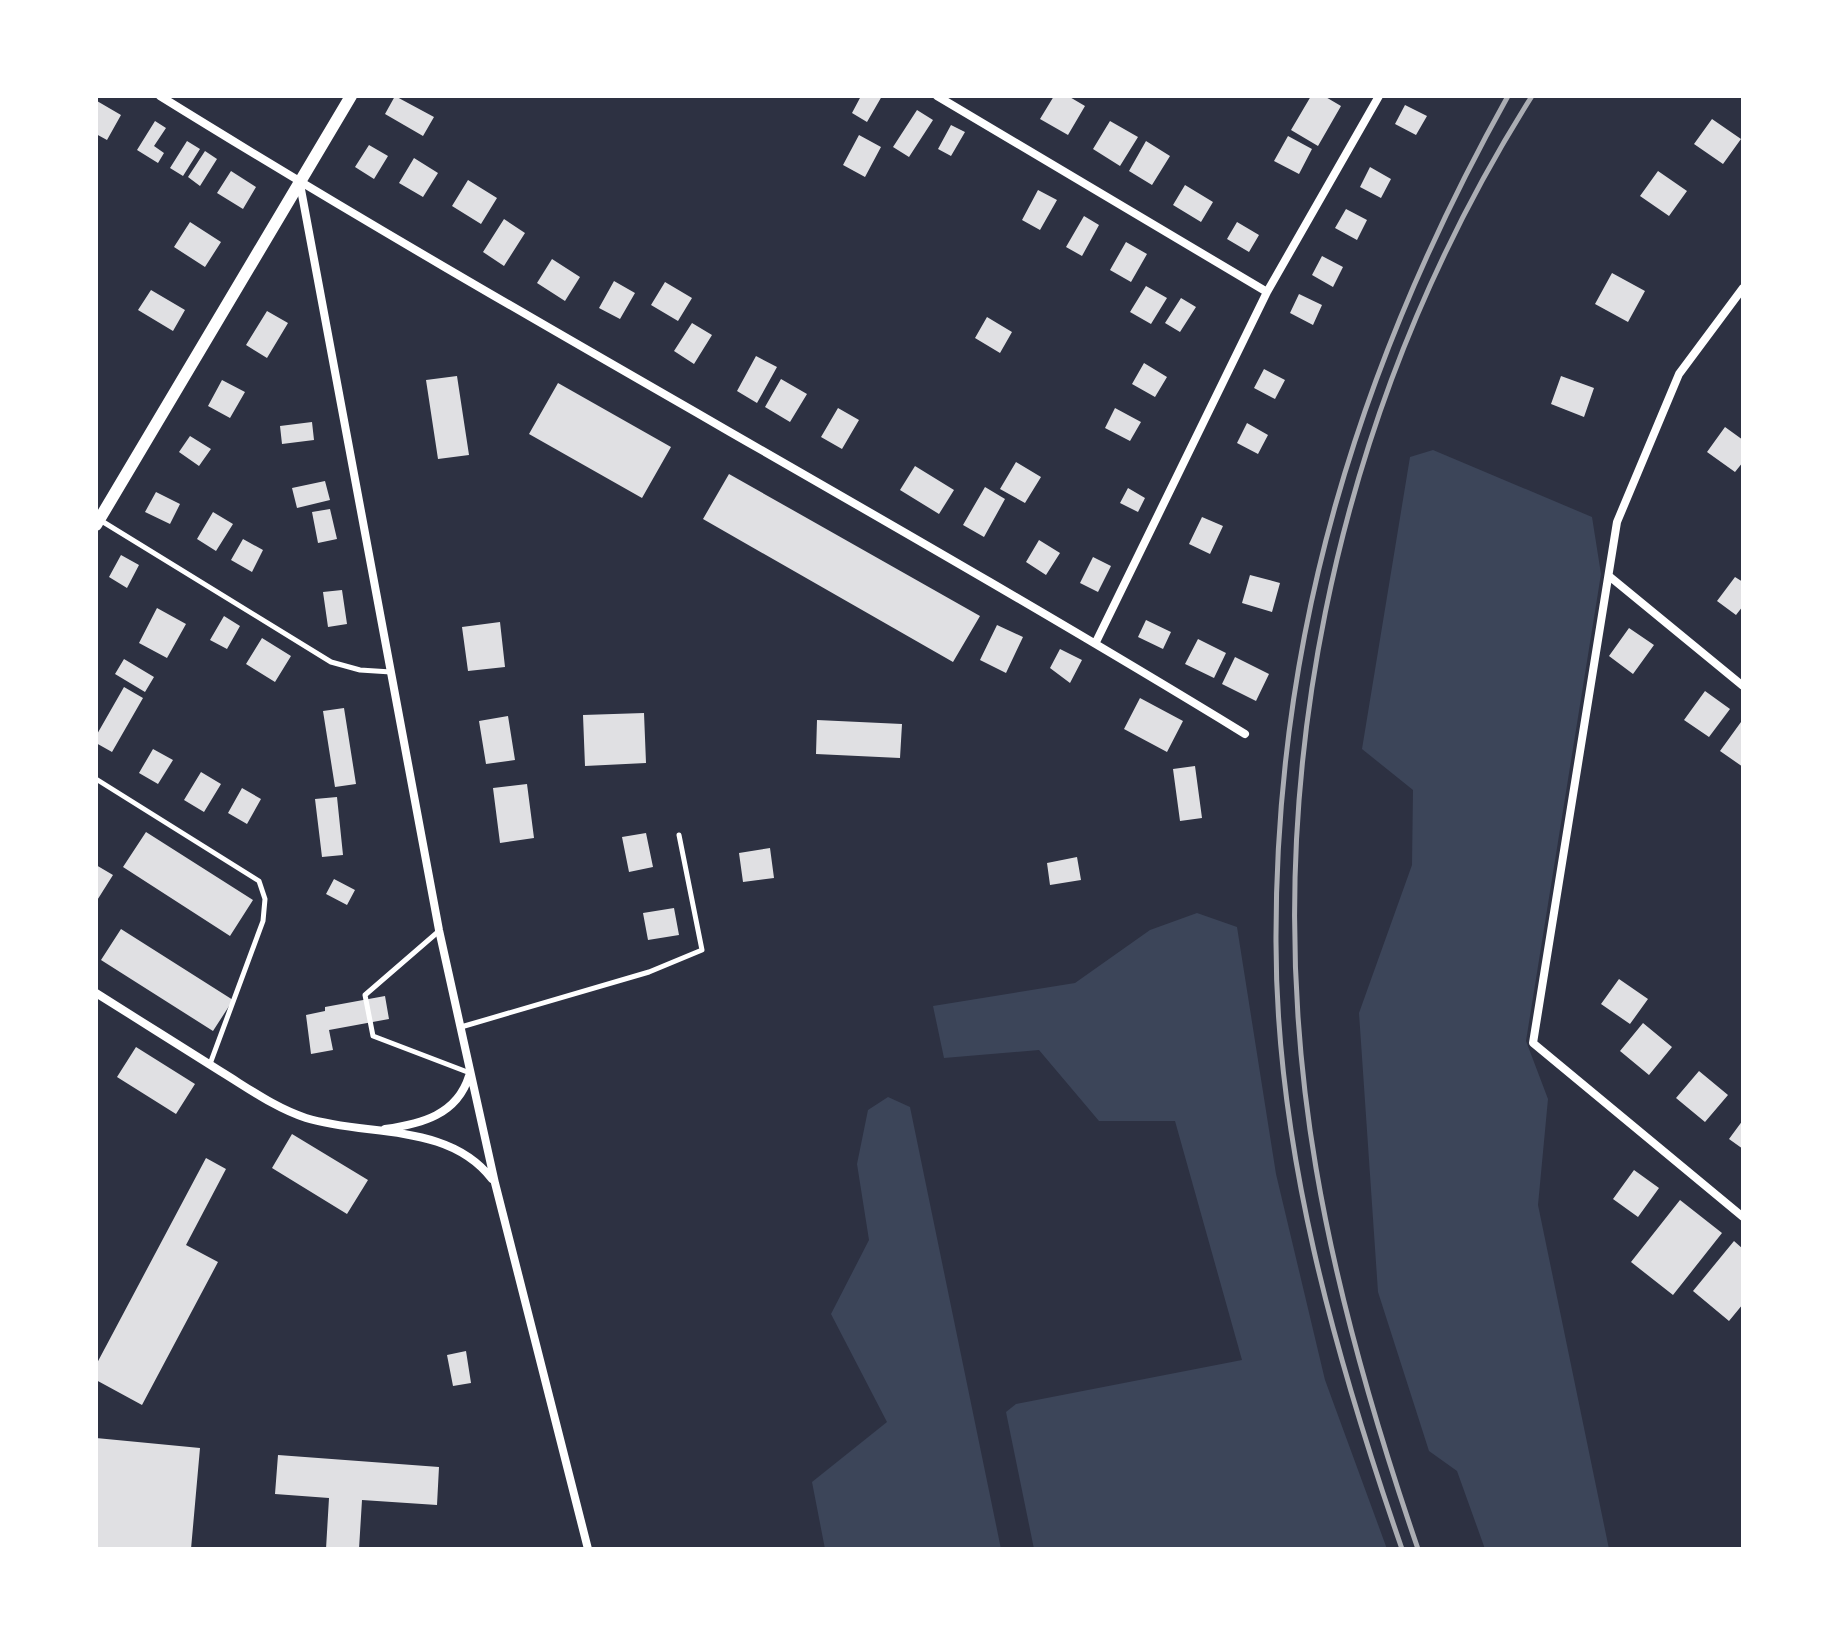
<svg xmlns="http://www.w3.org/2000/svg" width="1839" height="1645" font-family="Inter,sans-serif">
  <rect width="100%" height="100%" fill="#2d3142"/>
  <!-- green -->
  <path fill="#3c4559" d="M 1433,450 L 1592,517 L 1601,574 L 1526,1041 L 1548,1099 L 1538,1205 L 1609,1549 L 1485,1549 L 1457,1471 L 1429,1451 L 1378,1292 L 1359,1013 L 1412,865 L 1413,790 L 1362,749 L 1410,457 Z
    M 1197,913 L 1237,927 L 1276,1174 L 1325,1380 L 1387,1549 L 1034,1549 L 1006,1412 L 1016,1404 L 1242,1360 L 1175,1121 L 1099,1121 L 1039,1050 L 944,1058 L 933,1006 L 1075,983 L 1150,930 Z
    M 888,1097 L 910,1107 L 1001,1549 L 825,1549 L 812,1482 L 887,1422 L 831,1314 L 869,1240 L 857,1164 L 868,1110 Z"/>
  <!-- building -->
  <path fill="#e0e0e3" d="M 395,96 L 434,117 L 423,136 L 385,114 Z
    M 861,96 L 882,96 L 867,122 L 852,113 Z
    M 1054,96 L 1068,96 L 1085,106 L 1068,135 L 1040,119 Z
    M 1311,96 L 1324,96 L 1341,106 L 1318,146 L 1291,130 Z
    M 97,101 L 121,115 L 107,140 L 96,134 Z
    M 1405,105 L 1427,116 L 1416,135 L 1395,124 Z
    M 917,110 L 933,120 L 909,157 L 893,147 Z
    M 1712,119 L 1741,139 L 1723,164 L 1694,144 Z
    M 155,121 L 166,128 L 154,146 L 164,153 L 158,163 L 137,150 Z
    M 1110,121 L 1138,137 L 1120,166 L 1093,149 Z
    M 951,125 L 965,132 L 951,156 L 938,149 Z
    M 859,135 L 881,147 L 865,177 L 843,165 Z
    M 1288,136 L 1312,149 L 1299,174 L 1274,161 Z
    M 187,141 L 200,149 L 183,176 L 170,168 Z
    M 1146,141 L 1170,156 L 1152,185 L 1129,171 Z
    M 369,145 L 388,156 L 374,179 L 355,167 Z
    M 205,151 L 217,159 L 200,186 L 188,177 Z
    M 414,158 L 438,173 L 423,197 L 399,183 Z
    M 1370,167 L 1391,179 L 1381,198 L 1360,187 Z
    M 231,171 L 256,187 L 243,209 L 217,193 Z
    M 1658,171 L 1687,191 L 1669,216 L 1640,196 Z
    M 468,180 L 497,198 L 481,224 L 452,206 Z
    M 1185,185 L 1213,202 L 1201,222 L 1173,205 Z
    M 1038,190 L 1057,200 L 1040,230 L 1022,220 Z
    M 1346,209 L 1367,220 L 1357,240 L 1335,228 Z
    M 1084,216 L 1099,225 L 1082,256 L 1066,247 Z
    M 504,219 L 525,233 L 504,266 L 483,252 Z
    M 190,222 L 221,242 L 205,267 L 174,247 Z
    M 1237,222 L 1259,235 L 1249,252 L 1227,239 Z
    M 1126,242 L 1147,254 L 1131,282 L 1110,270 Z
    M 1322,256 L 1343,267 L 1333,287 L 1312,275 Z
    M 552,259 L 580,277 L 565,301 L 537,283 Z
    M 1612,273 L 1645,291 L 1628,322 L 1595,304 Z
    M 614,281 L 635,293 L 620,319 L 599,308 Z
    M 665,282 L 692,298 L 678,321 L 651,305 Z
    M 1146,286 L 1167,298 L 1151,324 L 1130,312 Z
    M 151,290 L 185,310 L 173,331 L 138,310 Z
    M 1299,294 L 1322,305 L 1313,325 L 1290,313 Z
    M 1181,298 L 1196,307 L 1180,332 L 1165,323 Z
    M 267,311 L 288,323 L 267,358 L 246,345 Z
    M 987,317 L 1012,332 L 1000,353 L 975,338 Z
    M 692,323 L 712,335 L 694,364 L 674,351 Z
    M 756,356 L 777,367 L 757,403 L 737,391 Z
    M 1144,363 L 1167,377 L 1155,397 L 1132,384 Z
    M 1264,369 L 1285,380 L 1275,399 L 1254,388 Z
    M 457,376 L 469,455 L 438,459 L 426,380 Z
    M 1561,376 L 1594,388 L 1584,417 L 1551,404 Z
    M 781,379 L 807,394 L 790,422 L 765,407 Z
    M 222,380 L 245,392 L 230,418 L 208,406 Z
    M 558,383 L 671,447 L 642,498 L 529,434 Z
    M 838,408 L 859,420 L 842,449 L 821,437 Z
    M 1115,408 L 1141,422 L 1130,441 L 1105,428 Z
    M 312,422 L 314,440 L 282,444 L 280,426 Z
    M 1247,423 L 1268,435 L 1258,454 L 1237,443 Z
    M 1725,427 L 1743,440 L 1743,462 L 1735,472 L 1707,452 Z
    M 190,436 L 211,449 L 199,466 L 179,452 Z
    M 1016,462 L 1041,477 L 1025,503 L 1000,489 Z
    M 915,466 L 954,490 L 939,514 L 900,490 Z
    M 729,474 L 980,616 L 953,662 L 703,519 Z
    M 325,481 L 330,500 L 297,508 L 292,488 Z
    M 985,487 L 1005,499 L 984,537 L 963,525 Z
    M 1128,488 L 1145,498 L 1138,512 L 1120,503 Z
    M 156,492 L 180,504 L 170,524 L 145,512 Z
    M 330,509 L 337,539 L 318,543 L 312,512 Z
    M 213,512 L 233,524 L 216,551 L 197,539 Z
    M 1202,517 L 1223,526 L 1210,554 L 1189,544 Z
    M 243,539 L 263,550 L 252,572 L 231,560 Z
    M 1039,540 L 1060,553 L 1046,575 L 1026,562 Z
    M 121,555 L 139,565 L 127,588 L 109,577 Z
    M 1093,557 L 1111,566 L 1098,592 L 1080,583 Z
    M 1250,575 L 1280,583 L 1272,612 L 1242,603 Z
    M 1735,577 L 1743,582 L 1743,606 L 1736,615 L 1717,601 Z
    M 342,590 L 347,624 L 328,627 L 323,592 Z
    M 157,608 L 186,624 L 167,658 L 139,643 Z
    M 224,616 L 240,626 L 227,649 L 210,640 Z
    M 1146,620 L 1171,632 L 1163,649 L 1138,637 Z
    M 500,622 L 505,667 L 468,671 L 462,627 Z
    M 997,625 L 1023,637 L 1006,673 L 980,660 Z
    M 1629,628 L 1654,645 L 1633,674 L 1609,656 Z
    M 262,638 L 291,656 L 275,682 L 246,664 Z
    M 1198,639 L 1226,653 L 1214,678 L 1185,664 Z
    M 1060,649 L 1082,660 L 1070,683 L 1050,668 Z
    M 1235,657 L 1269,674 L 1256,701 L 1222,684 Z
    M 124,659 L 154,677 L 145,692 L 115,674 Z
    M 124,687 L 143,698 L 112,752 L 96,743 L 96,736 Z
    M 1705,691 L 1730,709 L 1709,737 L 1684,720 Z
    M 1140,698 L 1183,721 L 1167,752 L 1124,729 Z
    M 344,708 L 356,784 L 335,787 L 323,711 Z
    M 644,713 L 646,763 L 585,766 L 583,715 Z
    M 508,716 L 515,760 L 486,764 L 479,721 Z
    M 817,720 L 902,724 L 900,758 L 816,754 Z
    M 1741,722 L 1743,724 L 1743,767 L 1720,751 Z
    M 153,749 L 173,760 L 158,784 L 139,773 Z
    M 1195,766 L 1202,818 L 1180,821 L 1173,769 Z
    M 201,772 L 221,784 L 204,812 L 184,800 Z
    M 527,784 L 534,838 L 500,843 L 493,788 Z
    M 242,788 L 261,799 L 247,824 L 228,813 Z
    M 337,797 L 343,855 L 322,857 L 315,799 Z
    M 146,832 L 253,900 L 230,936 L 123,867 Z
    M 646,833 L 653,867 L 629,872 L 622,837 Z
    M 770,848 L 774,878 L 743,882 L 739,853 Z
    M 1077,857 L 1081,880 L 1050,885 L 1047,863 Z
    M 96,865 L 113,875 L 96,902 Z
    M 334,879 L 355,890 L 347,905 L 326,894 Z
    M 674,908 L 679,935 L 648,940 L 643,913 Z
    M 121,929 L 233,1000 L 213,1031 L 101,960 Z
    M 1619,979 L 1648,999 L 1630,1024 L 1601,1004 Z
    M 385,996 L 389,1019 L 329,1030 L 333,1050 L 311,1054 L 306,1015 L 325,1011 L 325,1007 Z
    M 1643,1023 L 1672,1047 L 1649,1075 L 1620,1051 Z
    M 136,1047 L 195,1084 L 176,1114 L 117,1077 Z
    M 1699,1071 L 1728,1095 L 1705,1122 L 1676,1098 Z
    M 1743,1120 L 1743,1149 L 1729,1139 Z
    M 292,1134 L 368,1180 L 347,1214 L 272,1168 Z
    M 206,1158 L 226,1169 L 186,1245 L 218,1262 L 142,1405 L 96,1380 L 96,1365 Z
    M 1634,1170 L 1659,1188 L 1638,1217 L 1613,1199 Z
    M 1680,1200 L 1722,1233 L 1673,1295 L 1631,1262 Z
    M 1734,1241 L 1743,1249 L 1743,1304 L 1729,1321 L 1693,1291 Z
    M 466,1351 L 471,1383 L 453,1386 L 447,1355 Z
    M 96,1438 L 200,1448 L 191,1549 L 96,1549 Z
    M 278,1455 L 439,1467 L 437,1505 L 362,1500 L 359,1549 L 326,1549 L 329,1498 L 275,1494 Z"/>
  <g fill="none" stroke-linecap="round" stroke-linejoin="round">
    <!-- service -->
    <path stroke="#fff" stroke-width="5" d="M 100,520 L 331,662 L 360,670 L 391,672
      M 96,779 L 259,881 L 265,899 L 263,921 L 210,1064
      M 439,931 L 365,995 L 373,1036 L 470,1073
      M 461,1027 L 649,972 L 702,950 L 679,835"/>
    <!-- minor -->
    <path stroke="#fff" stroke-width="8" d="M 160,96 C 516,317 887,515 1245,734
      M 937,96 L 1267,292
      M 300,184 L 439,930 L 495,1183 L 588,1549
      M 1743,288 L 1679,374 L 1617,522 L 1533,1043 L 1743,1217
      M 1609,576 L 1743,686
      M 1096,642 L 1267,292 L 1379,96
      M 96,993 C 137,1019 179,1045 220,1071 C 248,1088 275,1108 306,1118 C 368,1137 448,1122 492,1179
      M 385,1129 C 421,1124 457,1115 469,1076"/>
    <!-- tertiary -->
    <path stroke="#fff" stroke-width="12" d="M 96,525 L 351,96"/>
    <!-- rail -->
    <path stroke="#abadb3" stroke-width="5" d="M 1402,1549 C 1335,1356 1276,1148 1276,942 C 1275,635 1359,363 1508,96
      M 1418,1549 C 1375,1424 1338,1298 1316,1168 C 1253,798 1332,413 1532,96"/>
  </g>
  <!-- border -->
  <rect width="1839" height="1645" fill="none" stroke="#ffffff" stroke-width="196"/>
</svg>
